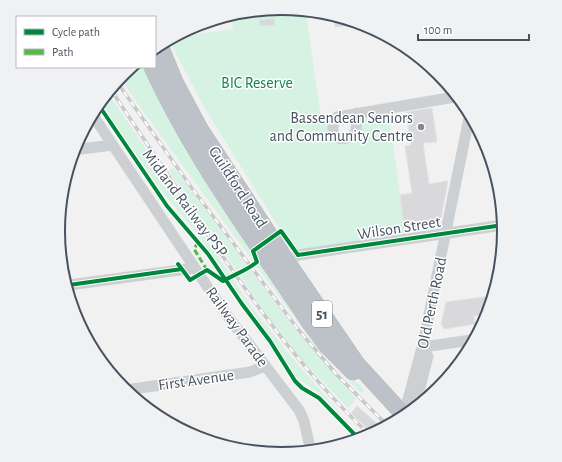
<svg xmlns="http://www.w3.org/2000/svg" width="562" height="462" font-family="'Alegreya Sans',sans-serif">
  <rect width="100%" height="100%" fill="#f2f1f1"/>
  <!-- green -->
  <path fill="#d5f2e2" d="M 281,8 L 306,13 L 321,119 L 337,117 L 332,131 L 350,138 L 357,113 L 388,108 L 406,239 L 298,255 L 281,231 L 204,107 L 170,42 L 178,37 L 233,29 L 232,18 Z
    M 133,67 L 148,67 L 351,377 L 364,389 L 361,394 L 305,332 L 140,107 L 120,78 L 123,73 Z
    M 109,94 L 253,309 L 294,360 L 342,415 L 318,392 L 296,377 L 267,333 L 198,235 L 163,193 L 102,105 Z
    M 173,167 L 293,327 L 356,399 L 348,408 L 300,358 L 271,321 L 169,171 Z"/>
  <!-- building -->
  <path fill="#d9d9db" stroke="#e3e3e4" d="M 274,18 L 275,25 L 260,26 L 259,20 Z
    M 334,18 L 358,23 L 358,24 L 335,27 Z
    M 432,108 L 437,142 L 423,143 L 429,184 L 448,181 L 440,223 L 404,227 L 400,195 L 412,193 L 405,146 L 411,145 L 406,112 Z
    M 491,296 L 488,309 L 480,310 L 481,315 L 474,316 L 475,324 L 444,329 L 441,324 L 446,302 Z
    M 357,406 L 381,427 L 372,433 L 351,413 Z"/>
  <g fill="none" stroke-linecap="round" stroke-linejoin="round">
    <defs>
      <path id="highway" d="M 161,48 L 175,82 L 200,129 L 288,263 L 357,364 L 402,413
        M 152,67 C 194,159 255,240 310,323 L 326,345 L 353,372"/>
    </defs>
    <!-- highway casing -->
    <use href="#highway" stroke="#b6bac1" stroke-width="17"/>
    <!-- minor -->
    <path stroke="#cdd0d2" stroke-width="11" d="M 357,113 L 356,132 C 342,147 325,135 337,117 L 455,97
      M 94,117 L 223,310 L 299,410 L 304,421 L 310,448
      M 74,150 L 112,145
      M 283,266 L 298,255 L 503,225
      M 69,285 L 195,268
      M 423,344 L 430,346 L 471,340
      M 126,390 L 250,372 L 265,366
      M 416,404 L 428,356
      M 401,414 L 407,403 L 423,344 L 469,118"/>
    <!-- highway -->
    <use href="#highway" stroke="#bdc2c8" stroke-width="16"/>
    <defs>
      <path id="rail" d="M 117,82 L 191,187 L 297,328 L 337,375 L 386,424
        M 112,91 C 138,131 166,172 193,212 C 246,292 299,369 370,435"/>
    </defs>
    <!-- rail casing -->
    <use href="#rail" stroke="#c8c9cb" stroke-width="3.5"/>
    <!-- rail -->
    <use href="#rail" stroke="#fff" stroke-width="2" stroke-dasharray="6" stroke-linecap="butt"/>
    <!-- quiet -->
    <path stroke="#58b947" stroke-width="3" stroke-dasharray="6 3" stroke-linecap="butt" d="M 198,242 L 194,249 L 207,270"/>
    <defs>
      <path id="cycleway" d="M 100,107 L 167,206 L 208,254 L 242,304 L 270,341 L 295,381 L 302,388 L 319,398 L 359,439
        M 178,264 L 190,280 L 207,270 L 223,281
        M 223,281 C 235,274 246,271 257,262 L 253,251 L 281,231 L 298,255 L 503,225
        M 69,285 L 182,269"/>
    </defs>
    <!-- cycleway casing -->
    <use href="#cycleway" stroke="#fff" stroke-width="6"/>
    <!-- cycleway -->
    <use href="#cycleway" stroke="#00873e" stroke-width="4"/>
  </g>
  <!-- markers -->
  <circle fill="#838a92" stroke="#fff" stroke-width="1.5" cx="421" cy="127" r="4"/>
  <g text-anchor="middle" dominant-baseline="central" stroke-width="3" stroke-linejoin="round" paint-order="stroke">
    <!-- shield labels -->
    <rect fill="#fff" stroke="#7e868f" stroke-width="1" x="312" y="301" width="20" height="26" rx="3"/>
    <g font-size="15" font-weight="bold" fill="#47525f">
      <text x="322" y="314">51</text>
    </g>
    <!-- park labels -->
    <g font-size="16" fill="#128653" stroke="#fff">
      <text x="257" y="83">BIC Reserve</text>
    </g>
    <!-- poi labels -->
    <g font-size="16" fill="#47525f" stroke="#fff" text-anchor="end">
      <text x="413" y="118">Bassendean Seniors<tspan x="413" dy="18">and Community Centre</tspan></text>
    </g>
    <!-- street labels -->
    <g font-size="16" fill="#47525f" stroke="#fff">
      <text transform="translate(238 187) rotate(57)">Guildford Road</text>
      <text transform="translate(185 203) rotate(53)">Midland Railway PSP</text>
      <text transform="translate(399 228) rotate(-9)">Wilson Street</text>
      <text transform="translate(432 303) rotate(-78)">Old Perth Road</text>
      <text transform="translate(237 327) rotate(54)">Railway Parade</text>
      <text transform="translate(196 380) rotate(-8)">First Avenue</text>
    </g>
  </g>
  <!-- crop -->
  <path d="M0 0H562V462H0ZM65 231a216 216 0 1 1 432 0a216 216 0 1 1-432 0Z" fill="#f0f1f2" fill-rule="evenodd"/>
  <path fill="none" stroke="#47525f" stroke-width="2" d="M65 231a216 216 0 1 1 432 0a216 216 0 1 1-432 0Z"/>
  <!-- legend -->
  <rect x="16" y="16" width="140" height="52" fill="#ffffff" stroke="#b5babf"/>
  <rect x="24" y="29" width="20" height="6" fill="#00873e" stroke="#b5babf"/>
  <text x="52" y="36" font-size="12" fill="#47525f">Cycle path</text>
  <rect x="24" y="49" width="20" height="6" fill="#58b947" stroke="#b5babf"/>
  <text x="52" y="56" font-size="12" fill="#47525f">Path</text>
  <!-- scale -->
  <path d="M418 34v6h111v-6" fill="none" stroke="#47525f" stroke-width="2"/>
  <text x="424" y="34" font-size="12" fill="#47525f" stroke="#ffffff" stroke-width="3" paint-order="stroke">100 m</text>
</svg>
